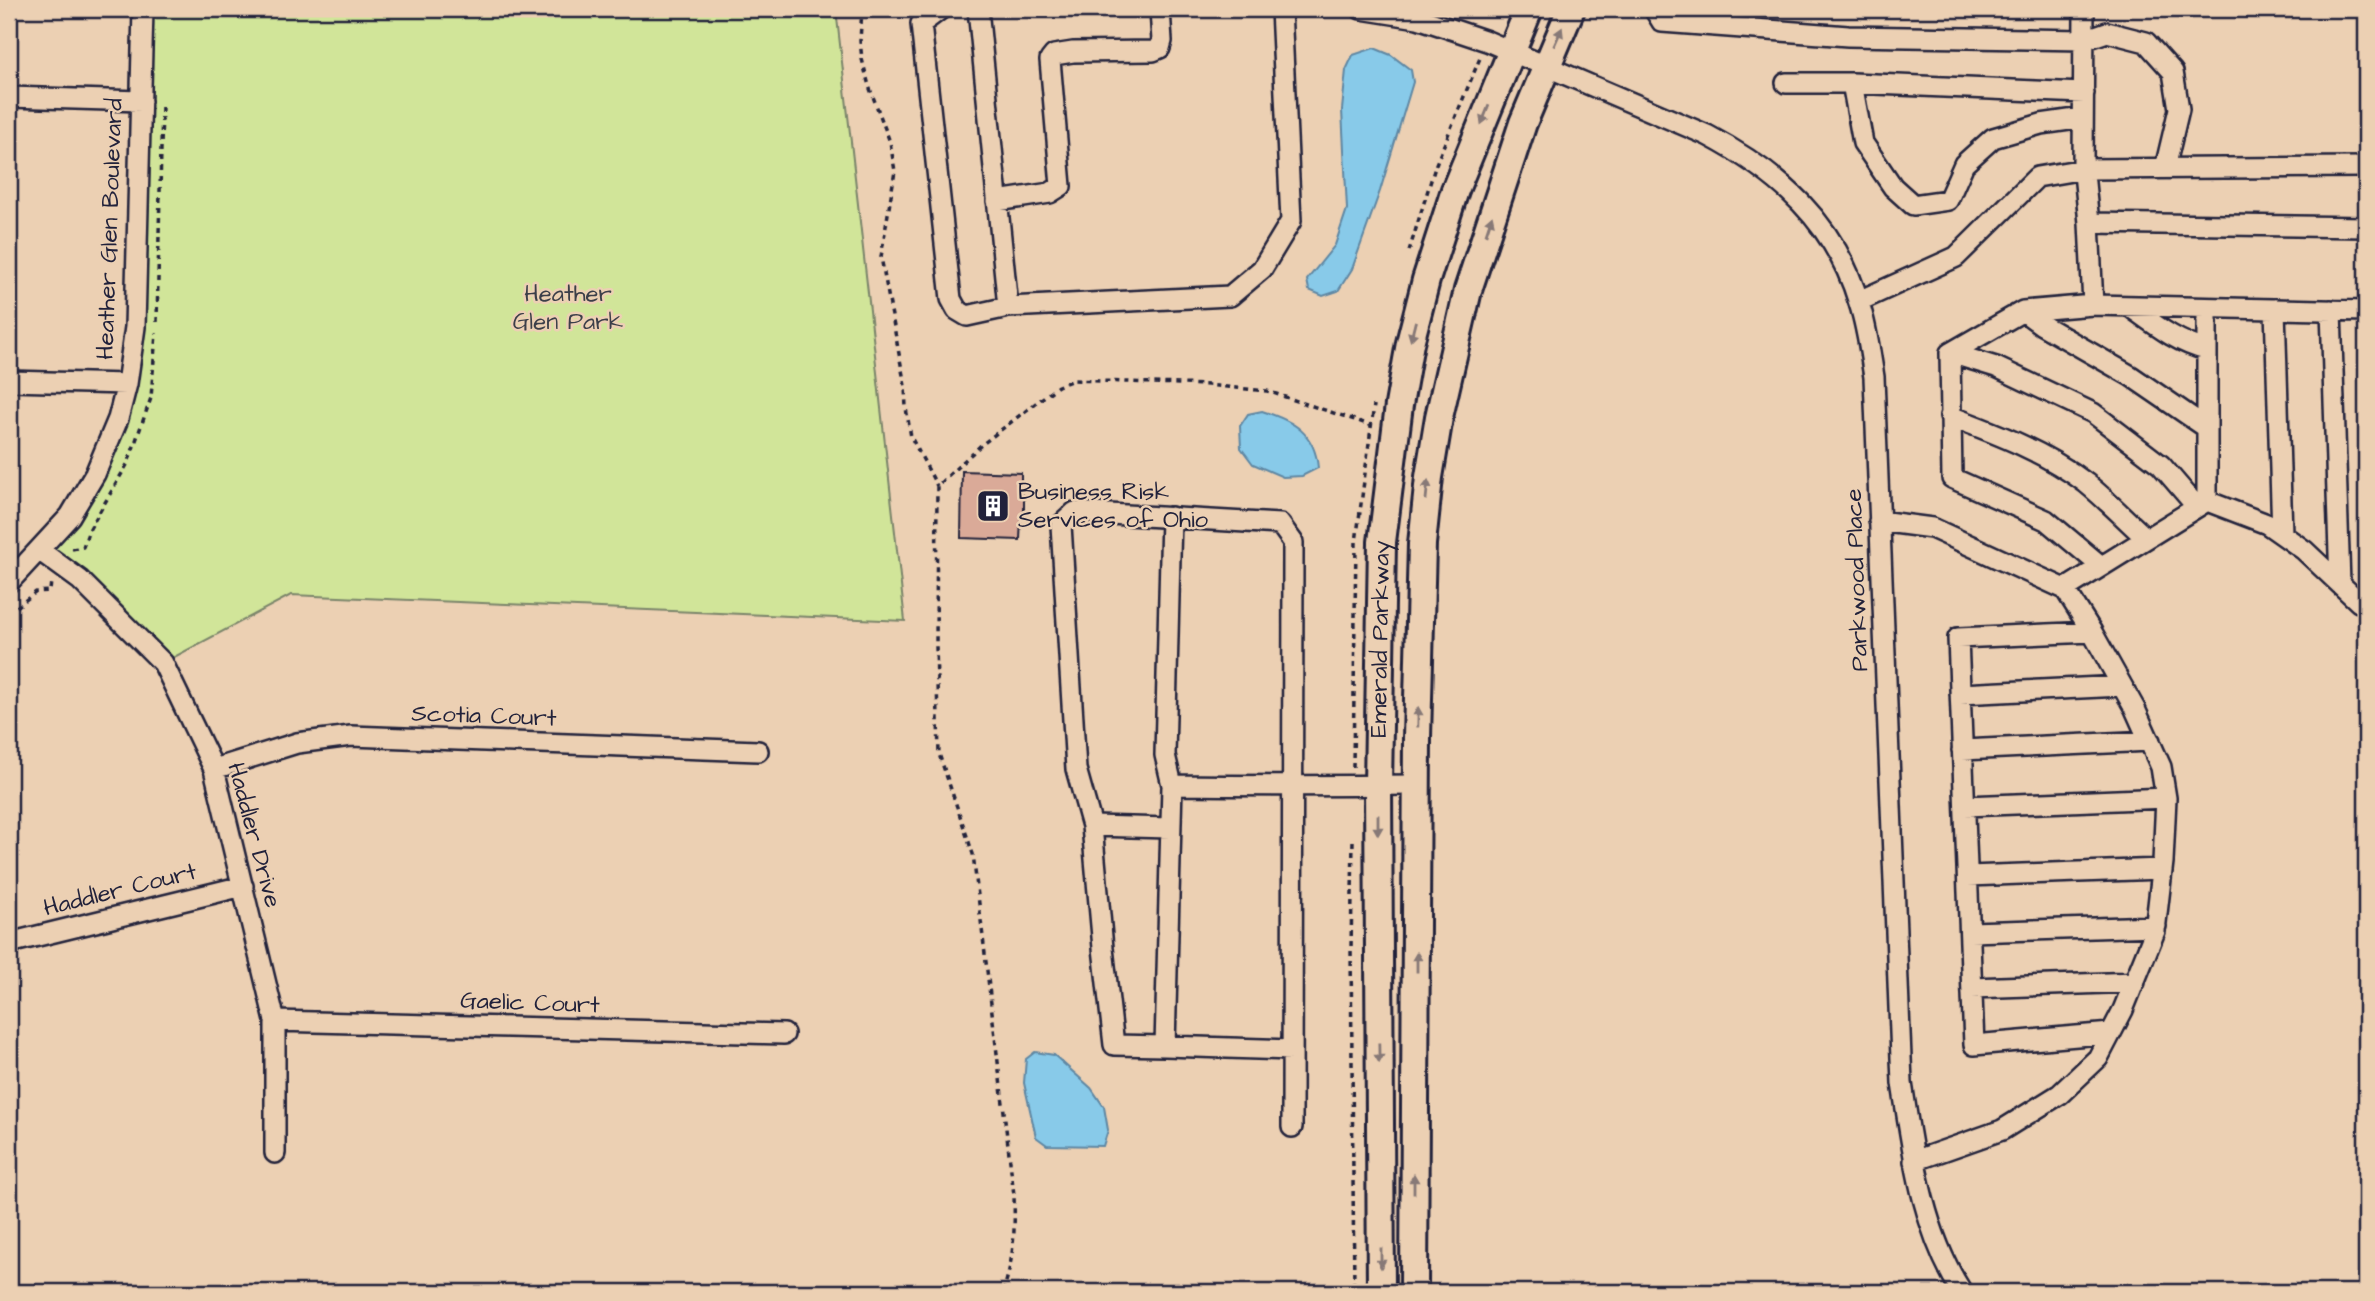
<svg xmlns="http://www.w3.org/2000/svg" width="2375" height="1301" font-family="'Architects Daughter',sans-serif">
  <rect width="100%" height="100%" fill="#ecd0b3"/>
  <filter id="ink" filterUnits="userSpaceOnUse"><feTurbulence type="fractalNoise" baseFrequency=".0143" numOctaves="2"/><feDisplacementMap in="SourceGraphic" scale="14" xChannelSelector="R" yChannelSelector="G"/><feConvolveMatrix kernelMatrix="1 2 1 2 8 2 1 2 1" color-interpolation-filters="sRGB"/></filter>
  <g filter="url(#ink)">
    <!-- green -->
    <path fill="#d1e599" stroke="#7a846a" stroke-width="2" d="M 143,9 L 836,9 L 905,621 L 291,595 L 163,663 L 39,550 L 70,516 L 127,384 Z"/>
    <!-- water -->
    <path fill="#88cae9" stroke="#5f87a3" stroke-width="2" d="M 1374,48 L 1391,55 L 1411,70 L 1413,82 L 1380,191 L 1352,269 L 1338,291 L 1323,296 L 1309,290 L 1307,280 L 1335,245 L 1347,209 L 1342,110 L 1346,70 L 1353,55 Z
      M 1262,411 C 1294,421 1315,433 1318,468 L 1302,476 L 1283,477 L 1253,464 L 1241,448 L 1240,426 L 1248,414 Z
      M 1035,1052 L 1054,1055 L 1091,1088 L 1104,1107 L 1108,1130 L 1103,1146 L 1047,1145 L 1036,1137 L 1024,1083 L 1026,1059 Z"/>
    <!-- building -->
    <path fill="#daaa98" stroke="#22223b" stroke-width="2" d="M 962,471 L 1021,473 L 1021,495 L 1024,495 L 1024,516 L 1021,516 L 1020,540 L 961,538 Z"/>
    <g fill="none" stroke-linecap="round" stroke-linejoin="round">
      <defs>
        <path id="minor" d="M 941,9 L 921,24 L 951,299 L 957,310 L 967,316 L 1008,307 L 1230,296 L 1262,269 L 1291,221 L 1281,9
          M 978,9 L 1008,307
          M 1361,9 L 1418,18 L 1487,41 L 1707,135 C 1779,173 1835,222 1859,303 C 1867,327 1870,352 1874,377 L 1902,1083 C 1913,1154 1922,1230 1962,1292
          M 1654,9 L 1662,22 L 1848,36 L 2084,40 L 2107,32 L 2146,42 L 2173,72 L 2179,109 L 2165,168
          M 2084,9 L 2083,163 L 2089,223 L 2093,305 L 2366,311
          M 1786,83 L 1852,83
          M 9,97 L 141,101
          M 2083,118 L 2041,124 L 1993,138 L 1964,164 L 1948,200 L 1913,205 L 1893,187 L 1863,143 L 1852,83 L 2084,93
          M 997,201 L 1050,193 L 1061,186 L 1050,60 L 1054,55 L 1073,52 L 1153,51 L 1160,48 L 1162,41 L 1160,9
          M 2089,223 L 2366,227
          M 1859,301 L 1956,257 L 2037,177 L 2084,169 L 2366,167
          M 2093,305 L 2023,311 L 1950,353 L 1952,478 L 2046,520 L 2101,566
          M 2129,306 C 2154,324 2177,343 2207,350
          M 2275,309 L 2282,534
          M 2331,310 L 2340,584
          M 2023,311 L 2042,325 L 2131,376 L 2207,428
          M 1950,353 L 1996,367 L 2093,413 L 2161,465 L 2197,507
          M 9,381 L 127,384
          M 1950,416 C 1998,434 2045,452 2086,483 C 2107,500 2126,520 2146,538
          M 2207,501 L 2207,308
          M 1171,517 L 1165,755 L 1172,785
          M 1879,521 L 1932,528 L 2065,589
          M 39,550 L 80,580 L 163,663 L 214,769 L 275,1021 L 275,1153
          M 9,582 L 70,516 L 95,474 L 118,419 L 127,384 L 135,327 L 143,9
          M 2092,632 L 1958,638 L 1974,1045 L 2111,1033
          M 1960,694 L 2122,686
          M 1962,750 L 2150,741
          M 214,769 L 297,743 L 351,736 L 758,751
          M 1965,806 L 2166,798
          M 1092,826 L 1170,828
          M 1968,876 L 2162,869
          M 1970,932 L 2156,926
          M 9,943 L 243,886
          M 1972,988 L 2135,982
          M 275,1021 L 784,1034
          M 1165,1046 L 1292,1050
          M 1292,1127 L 1293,542 L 1280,524 L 1075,512 L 1061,525 L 1076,769 L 1092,826 L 1103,948 L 1114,1045 L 1165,1046 L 1172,785 C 1254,786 1335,786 1417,785
          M 1914,1161 L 2002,1130 L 2060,1094 L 2098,1058 L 2123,1010 L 2155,931 L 2163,862 L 2166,798 L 2161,767 L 2135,709 L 2092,632 L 2065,589 L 2207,501 L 2267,524 L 2304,550 L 2359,602 L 2366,601"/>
        <g id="major">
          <path id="s1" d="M 1381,1292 L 1378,786 L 1382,542 L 1399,405 L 1410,343 L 1426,280 L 1455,190 L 1529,9"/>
          <path d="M 1414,1292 L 1417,738 L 1422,544 L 1429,477 L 1439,417 L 1468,290 L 1523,123 L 1571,9"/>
        </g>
      </defs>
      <!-- minor casing -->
      <use href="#minor" stroke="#22223b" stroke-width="24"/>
      <!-- major casing -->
      <use href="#major" stroke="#22223b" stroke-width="32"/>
      <!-- path -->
      <path stroke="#22223b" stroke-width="3.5" stroke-dasharray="5 5" stroke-linecap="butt" d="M 862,9 L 860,41 L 862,59 L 869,86 L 890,142 L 895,171 L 881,257 L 905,386 L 906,408 L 911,437 L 937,486
        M 1409,251 L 1436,164 L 1480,58
        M 157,322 L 162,105
        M 72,549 L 83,547 L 89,530 L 128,463 L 151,398 L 156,333
        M 9,613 L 36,592 L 50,591 L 51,581
        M 1353,767 L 1356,542 L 1374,405
        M 1353,841 L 1351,947 L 1354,1292
        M 1003,1292 C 1014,1258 1015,1232 1014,1195 L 973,854 L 939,754 L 936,646 L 937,486 L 980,446 L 1058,386 L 1073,380 L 1208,385 L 1267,391 L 1370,425"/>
      <!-- minor -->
      <use href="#minor" stroke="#ecd0b3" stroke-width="19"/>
      <!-- major -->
      <use href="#major" stroke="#ecd0b3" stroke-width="26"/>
    </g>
    <!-- one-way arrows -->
    <defs><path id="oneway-solid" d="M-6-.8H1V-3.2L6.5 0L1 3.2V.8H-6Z" transform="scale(1.75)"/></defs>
    <g fill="#877977">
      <use href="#oneway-solid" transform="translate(1558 37) rotate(-66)"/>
      <use href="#oneway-solid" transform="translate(1485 115) rotate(112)"/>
      <use href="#oneway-solid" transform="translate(1489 225) rotate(-72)"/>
      <use href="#oneway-solid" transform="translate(1413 331) rotate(104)"/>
      <use href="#oneway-solid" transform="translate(1427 490) rotate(-84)"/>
      <use href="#oneway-solid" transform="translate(1418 717) rotate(-89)"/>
      <use href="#oneway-solid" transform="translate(1378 825) rotate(90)"/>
      <use href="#oneway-solid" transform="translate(1417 962) rotate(-90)"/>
      <use href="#oneway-solid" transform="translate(1379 1053) rotate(89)"/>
      <use href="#oneway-solid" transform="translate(1414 1184) rotate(-90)"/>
      <use href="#oneway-solid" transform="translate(1381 1258) rotate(90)"/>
    </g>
  </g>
  <!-- icons -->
  <defs>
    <symbol id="building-square" viewBox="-11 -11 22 22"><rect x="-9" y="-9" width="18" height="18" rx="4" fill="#22223b" stroke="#ecd0b3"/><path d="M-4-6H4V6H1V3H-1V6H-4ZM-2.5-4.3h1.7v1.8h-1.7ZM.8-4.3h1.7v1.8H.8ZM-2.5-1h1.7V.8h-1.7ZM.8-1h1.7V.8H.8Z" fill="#fff"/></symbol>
  </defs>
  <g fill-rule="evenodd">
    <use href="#building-square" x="974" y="487" width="38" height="38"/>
  </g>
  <g text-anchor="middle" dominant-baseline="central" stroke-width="5" stroke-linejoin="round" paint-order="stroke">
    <!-- street labels -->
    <g font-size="24" fill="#22223b" stroke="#ecd0b3">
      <text transform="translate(110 229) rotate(-88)">Heather Glen Boulevard</text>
      <text transform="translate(1857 580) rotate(-92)">Parkwood Place</text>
      <text stroke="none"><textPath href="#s1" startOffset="653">Emerald Parkway</textPath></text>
      <text transform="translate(484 716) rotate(2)">Scotia Court</text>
      <text transform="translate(254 835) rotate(75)">Haddler Drive</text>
      <text transform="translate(120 890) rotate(-14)">Haddler Court</text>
      <text transform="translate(530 1003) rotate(2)">Gaelic Court</text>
    </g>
    <!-- park labels -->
    <g font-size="24" fill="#3c3f49" stroke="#ecd0b3">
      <text x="568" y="294">Heather<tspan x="568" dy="28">Glen Park</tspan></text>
    </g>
    <!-- poi labels -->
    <g font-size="24" fill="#22223b" stroke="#ecd0b3" text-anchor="start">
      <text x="1018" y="492">Business Risk<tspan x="1018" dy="28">Services of Ohio</tspan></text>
    </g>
  </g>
  <!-- margin -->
  <rect width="2375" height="1301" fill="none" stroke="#ecd0b3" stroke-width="35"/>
  <rect x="18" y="18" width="2340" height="1266" fill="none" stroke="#22223b" stroke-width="2.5" filter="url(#ink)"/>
</svg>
